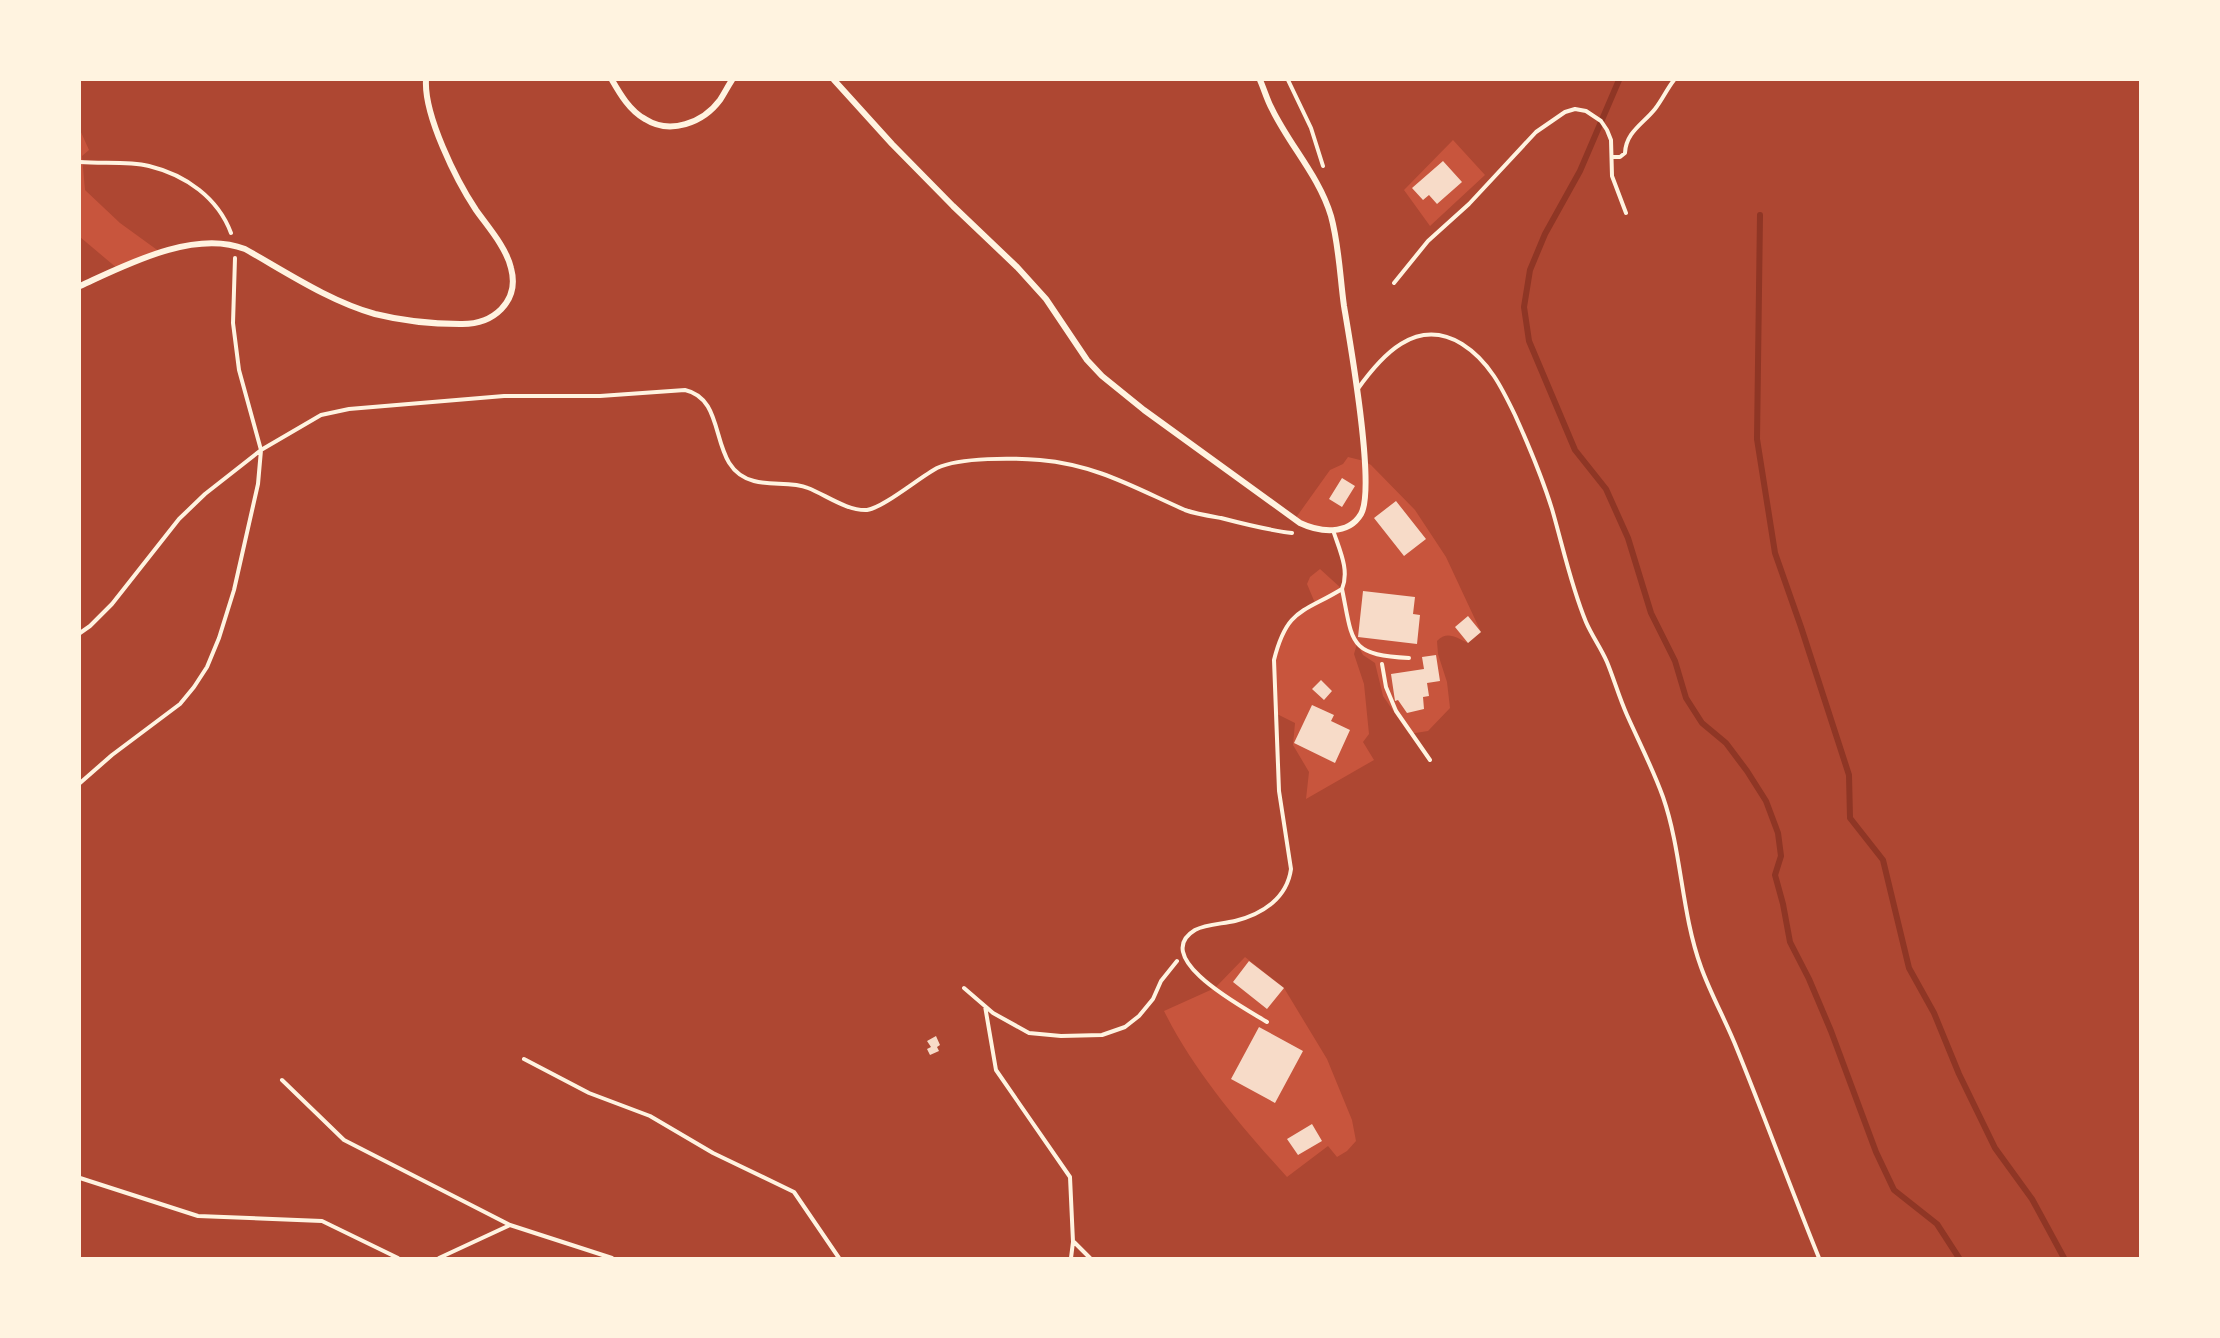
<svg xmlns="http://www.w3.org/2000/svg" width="2220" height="1338" font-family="'Noto Serif',serif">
  <rect width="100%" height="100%" fill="#c8553d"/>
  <!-- green -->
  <path fill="#ae4732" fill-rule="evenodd" d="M 80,80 L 2140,80 L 2140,1258 L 80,1258 L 80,237 L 118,269 L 160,252 L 120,223 L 85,190 L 82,156 L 89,150 L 80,130 ZM 1453,140 L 1485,175 L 1430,226 L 1404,190 ZM 1348,457 L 1364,461 L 1371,465 L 1415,510 L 1446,557 L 1481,632 L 1468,643 C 1457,638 1447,630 1437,641 L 1438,654 L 1447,682 L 1450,708 L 1428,731 L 1409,734 L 1383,696 L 1375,663 L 1363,655 L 1357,644 L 1354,654 L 1364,684 L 1369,734 L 1363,742 L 1374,760 L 1306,799 L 1309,772 L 1293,745 L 1295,723 L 1275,713 C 1275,684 1268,642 1292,620 C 1299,613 1307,608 1315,603 L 1307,584 L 1310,577 L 1320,569 L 1342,589 L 1343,562 L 1333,530 L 1300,523 L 1295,519 L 1330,470 L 1343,464 ZM 1245,957 L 1284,988 L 1327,1059 L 1352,1120 L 1356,1141 L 1347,1151 L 1337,1157 L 1328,1146 L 1287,1177 C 1241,1126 1195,1073 1164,1011 L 1215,988 Z"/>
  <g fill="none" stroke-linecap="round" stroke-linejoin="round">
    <!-- stream -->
    <path stroke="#8f3625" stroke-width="6" d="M 1619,80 L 1580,171 L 1545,234 L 1530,270 L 1524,307 L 1529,341 L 1575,450 L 1606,489 L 1628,538 L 1651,613 L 1675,661 L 1686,698 L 1702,723 L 1726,743 L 1747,771 L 1766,801 L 1778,833 L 1781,856 L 1775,875 L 1783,904 L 1790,942 L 1809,979 L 1831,1031 L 1876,1152 L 1894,1190 L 1937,1224 L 1959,1258
      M 1760,215 L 1757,439 L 1775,553 L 1801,627 L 1849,775 L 1850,818 L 1883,860 L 1909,968 L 1934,1013 L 1959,1074 L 1995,1148 L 2032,1199 L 2064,1258"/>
  </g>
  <!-- building -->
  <path fill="#f7dbc8" d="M 1443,161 L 1462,182 L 1437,204 L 1429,195 L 1423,200 L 1412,188 Z
    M 1342,478 L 1355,486 L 1342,507 L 1329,499 Z
    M 1396,501 L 1426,539 L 1404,556 L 1374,518 Z
    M 1363,591 L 1415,597 L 1413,614 L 1420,615 L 1417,644 L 1358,637 Z
    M 1468,616 L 1481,632 L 1468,643 L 1455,627 Z
    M 1436,655 L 1440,681 L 1427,683 L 1429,696 L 1423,697 L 1424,709 L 1407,713 L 1398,700 L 1395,701 L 1391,674 L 1424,669 L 1422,657 Z
    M 1321,680 L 1332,691 L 1324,700 L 1312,689 Z
    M 1312,705 L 1334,715 L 1331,721 L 1350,730 L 1335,763 L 1294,743 Z
    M 1249,961 L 1284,988 L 1267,1009 L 1233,982 Z
    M 1259,1027 L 1303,1051 L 1275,1103 L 1231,1079 Z
    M 936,1036 L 940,1045 L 937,1047 L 939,1051 L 930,1055 L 927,1049 L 931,1047 L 927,1041 Z
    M 1312,1124 L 1322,1141 L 1298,1155 L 1287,1139 Z"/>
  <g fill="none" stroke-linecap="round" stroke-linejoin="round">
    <!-- path -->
    <path stroke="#fff3e0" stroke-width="4" d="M 1288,80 L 1311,128 L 1323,166
      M 1612,157 L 1620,157 L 1625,153 C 1626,132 1643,124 1655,109 C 1662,100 1667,89 1674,80
      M 80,162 C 102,164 127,161 149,166 C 186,175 218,198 231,233
      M 1394,283 L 1428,241 L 1469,204 L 1536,132 L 1565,112 L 1575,109 L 1586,111 L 1601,121 L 1607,130 L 1611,140 L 1612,176 L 1626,213
      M 80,633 L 90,626 L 112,604 L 179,519 L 205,494 L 261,450 L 321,415 L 349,409 L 504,396 L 600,396 L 685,390 C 730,400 706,469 754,481 C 771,486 792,481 808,488 C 826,495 847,511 867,510 C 883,508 920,477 937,468 C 961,457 1014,458 1040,460 C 1097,465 1135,488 1185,510 C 1196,514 1209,516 1221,518 C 1244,524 1267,530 1292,533
      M 1382,664 L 1386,687 L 1396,711 L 1430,760
      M 80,783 L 112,755 L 180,704 L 194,687 L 207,667 L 219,638 L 234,590 L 258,484 L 261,450 L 239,370 L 233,323 L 235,258
      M 964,988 L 993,1013 L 1029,1033 L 1061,1036 L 1102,1035 L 1125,1027 L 1139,1016 L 1153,999 L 1161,981 L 1177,961
      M 985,1006 L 996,1070 L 1070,1177 L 1073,1242 L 1071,1258
      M 524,1059 L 589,1093 L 650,1116 L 713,1153 L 794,1192 L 839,1258
      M 282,1080 L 344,1140 L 510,1225
      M 80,1178 L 198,1216 L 322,1221 L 398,1258
      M 1074,1242 L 1090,1258
      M 439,1258 L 510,1225 L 612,1258"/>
    <!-- service -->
    <path stroke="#fff3e0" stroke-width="4" d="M 1357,390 C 1381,356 1416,316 1462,344 C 1489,361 1502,388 1515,415 C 1529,446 1542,477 1552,509 C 1563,547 1571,586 1586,622 C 1592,636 1601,648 1607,662 C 1614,679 1619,697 1627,715 C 1639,742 1653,769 1663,797 C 1682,852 1681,912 1701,967 C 1711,995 1726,1021 1737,1049 C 1765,1118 1791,1189 1819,1258
      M 1342,589 C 1353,643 1348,655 1409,658
      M 1267,1022 C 1248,1010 1148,958 1195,930 C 1206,924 1222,924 1235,921 C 1263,914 1287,898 1291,869 L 1279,791 L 1274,660 C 1287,608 1303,613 1342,589 C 1350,570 1339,549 1333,530"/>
    <!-- minor -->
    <path stroke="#fff3e0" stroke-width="6" d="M 612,80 C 620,94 630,111 645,119 C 670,135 703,123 720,100 C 724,94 728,86 732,80
      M 834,80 L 892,144 L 953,206 L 1017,267 L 1046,299 L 1087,360 L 1102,376 L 1144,410 L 1300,523 C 1319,532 1348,536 1361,514 C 1376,488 1350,342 1344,306 C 1340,277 1339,245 1331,216 C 1319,176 1290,146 1272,109 C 1267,100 1264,89 1260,80
      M 80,286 C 126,265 194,229 245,249 C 286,272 329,301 375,314 C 403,321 431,324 460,324 C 493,325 520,302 511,268 C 506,247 488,227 476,210 C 456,180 424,115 426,80"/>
  </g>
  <!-- border -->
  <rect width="2220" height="1338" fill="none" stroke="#fff3e0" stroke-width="162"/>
</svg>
